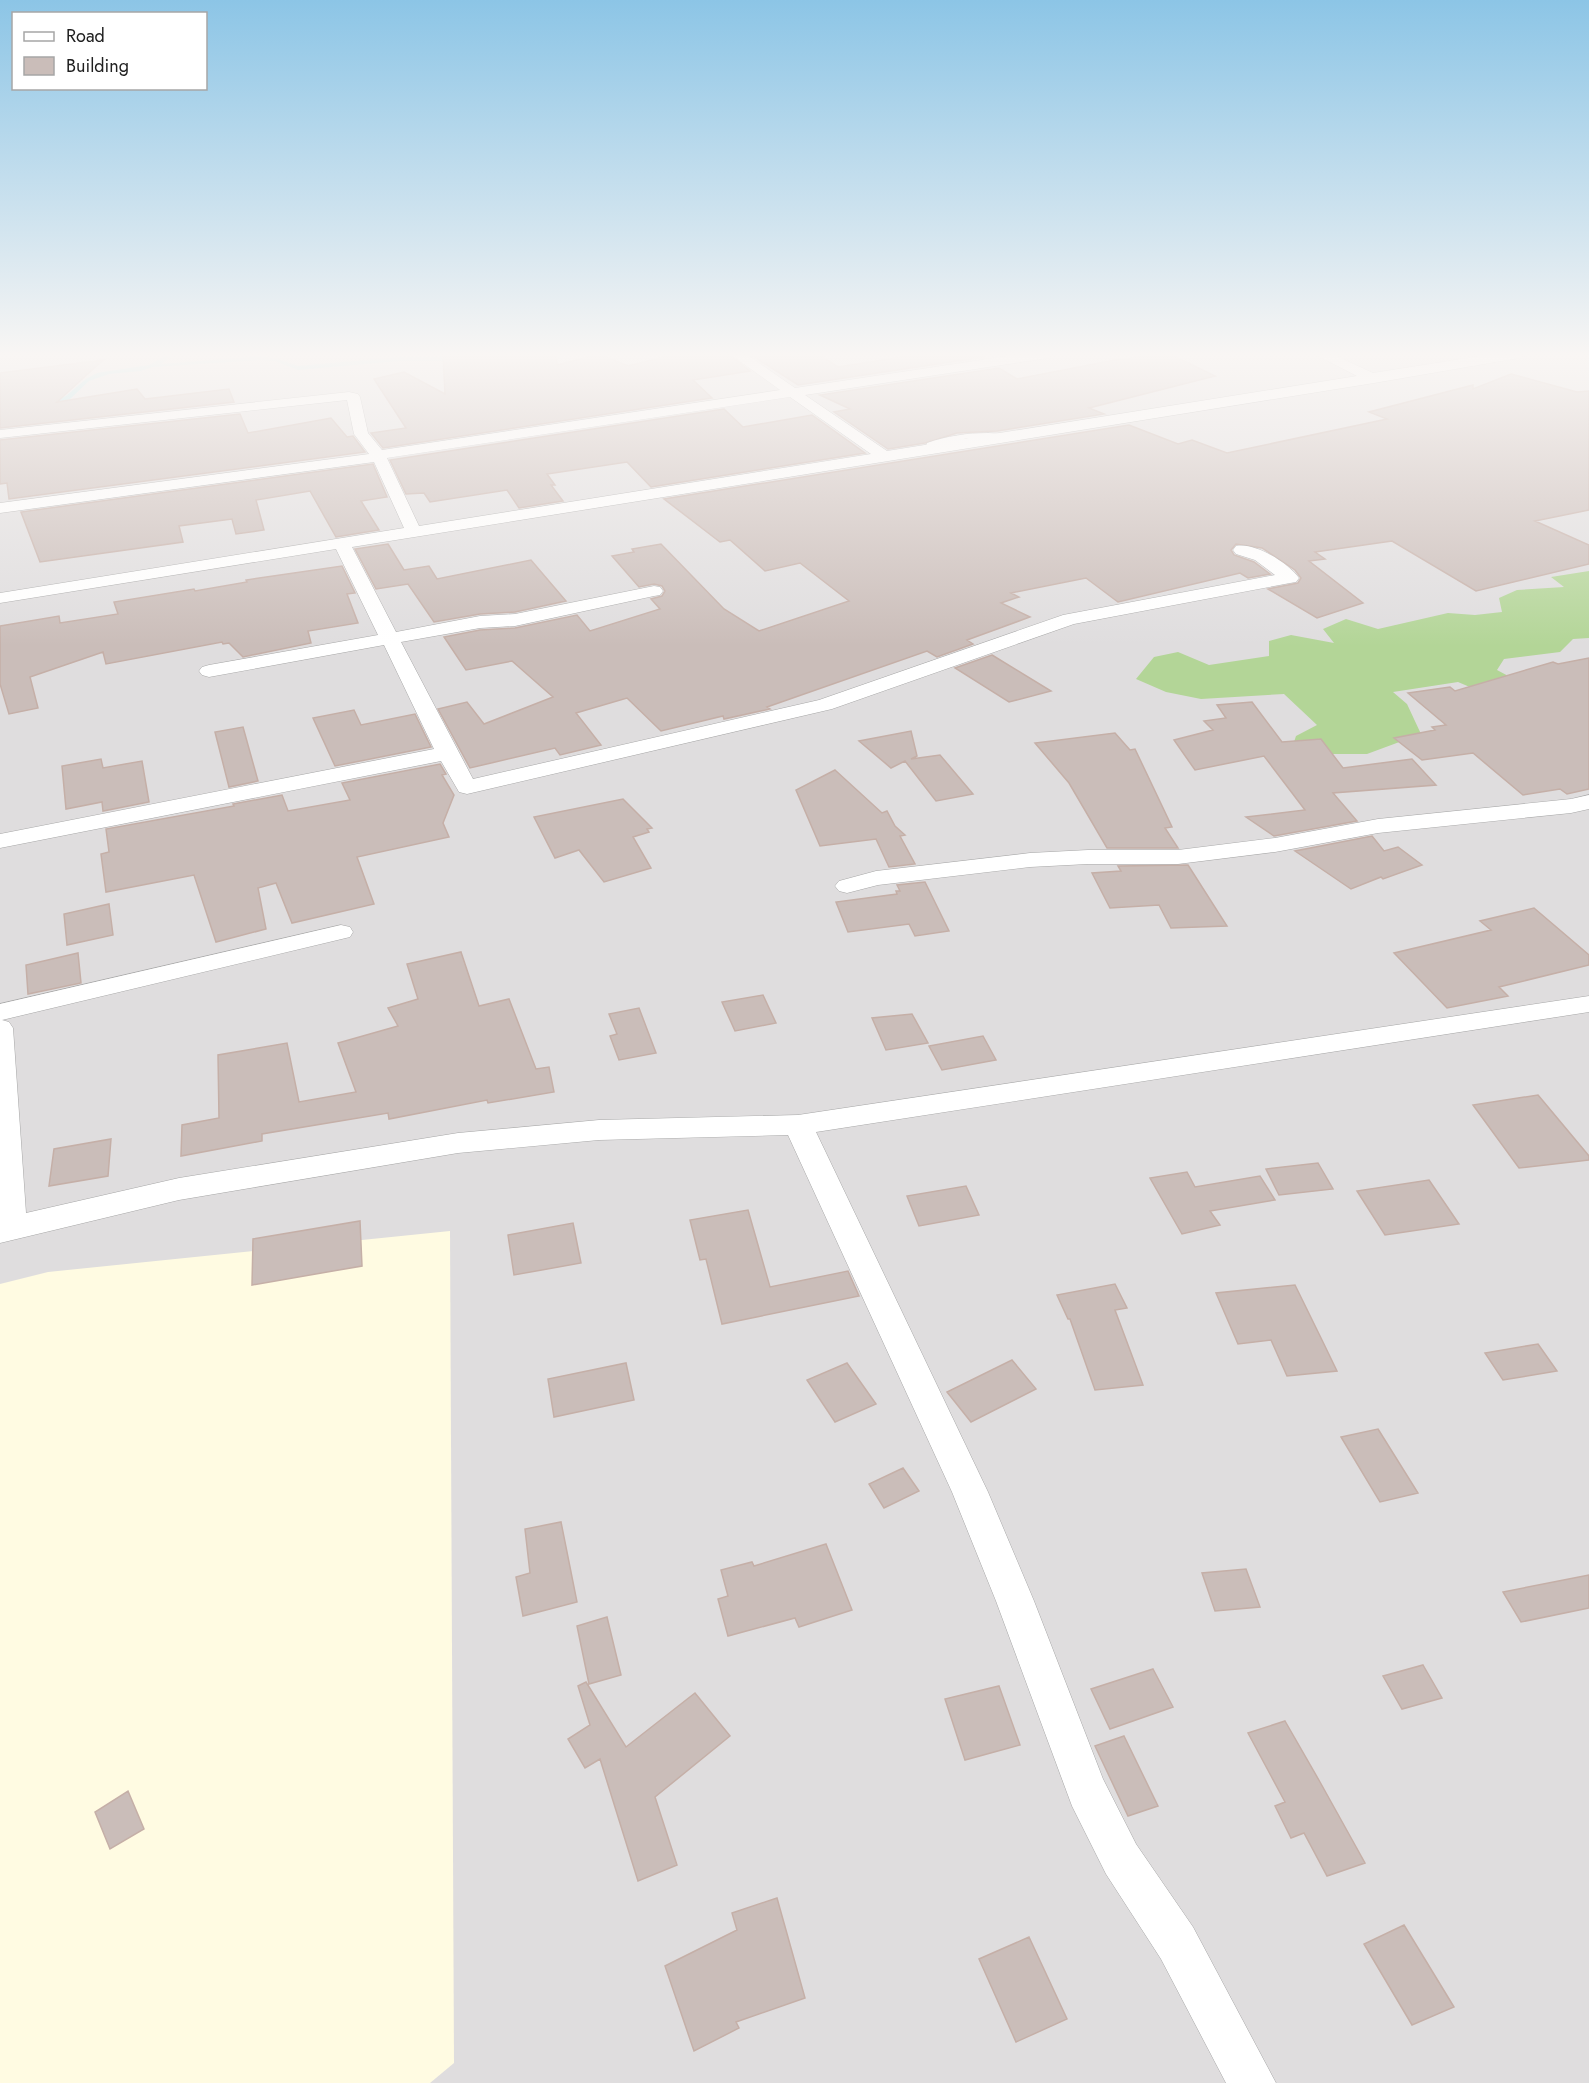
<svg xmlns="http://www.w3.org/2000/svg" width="1589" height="2083" font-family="Jost,sans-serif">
  <rect width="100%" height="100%" fill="#f2ece6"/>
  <!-- residential -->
  <path fill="#dfddde" d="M 0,354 L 1589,354 L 1589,2083 L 0,2083 Z"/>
  <!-- education -->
  <path fill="#fffbe2" d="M 450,1231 L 454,2063 L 430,2083 L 0,2083 L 0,1284 L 48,1272 Z"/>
  <!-- forest -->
  <path fill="#b3d597" d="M 1589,571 L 1589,638 L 1573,639 L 1560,652 L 1504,659 L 1497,670 L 1544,695 L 1491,696 L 1458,682 L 1393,692 L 1407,704 L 1421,734 L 1367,754 L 1290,754 L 1296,736 L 1317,725 L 1284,694 L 1201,699 L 1166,692 L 1136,679 L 1154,657 L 1178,652 L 1209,665 L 1269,656 L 1269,641 L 1291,635 L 1334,643 L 1323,629 L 1346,619 L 1378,629 L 1448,613 L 1475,615 L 1502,612 L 1499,598 L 1517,590 L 1564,587 L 1551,577 Z"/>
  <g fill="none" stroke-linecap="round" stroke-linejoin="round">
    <!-- stream -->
    <path fill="#a2dfe3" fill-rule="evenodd" d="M 169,354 L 176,354 L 161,364 L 261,356 L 278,359 L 298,366 L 399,357 L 457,357 L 460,359 L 457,361 L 399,361 L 298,370 L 275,361 L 261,360 L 153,367 L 140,371 L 109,374 L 89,381 L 70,399 L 46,407 L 43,405 L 66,396 L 86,379 L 97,373 L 149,365 Z
      M 561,354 L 569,354 L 546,363 L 541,362 Z"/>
  </g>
  <!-- building -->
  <path fill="#cabdb9" stroke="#c5afa7" stroke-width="1.5" d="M 443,354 L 556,354 L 557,365 L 600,354 L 628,366 L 675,354 L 728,354 L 750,371 L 693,380 L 712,398 L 383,448 L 371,433 L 406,428 L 374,379 L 404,372 L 445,394 Z
    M 750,354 L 799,354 L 803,357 L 818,354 L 838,367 L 921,354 L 977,354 L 983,357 L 798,385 Z
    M 1164,354 L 1170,354 L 1215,376 L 1089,408 L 1104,414 L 997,431 L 957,433 L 925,443 L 888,449 L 834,412 L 850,409 L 820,395 L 999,368 L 1017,379 L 1115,360 Z
    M 103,360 L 57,402 L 137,389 L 145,399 L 229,389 L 234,402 L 0,428 L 0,373 Z
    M 1511,374 L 1577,392 L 1589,391 L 1589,510 L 1535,521 L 1589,545 L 1589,564 L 1476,591 L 1392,541 L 1315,552 L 1325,559 L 1309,561 L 1363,603 L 1317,618 L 1268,589 L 1298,583 L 1301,578 L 1295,570 L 1262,548 L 1236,544 L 1231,550 L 1234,555 L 1254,562 L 1270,574 L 1248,578 L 1240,573 L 1118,602 L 1086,578 L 1011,593 L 1019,597 L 1001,603 L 1030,617 L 967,640 L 973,644 L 937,657 L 927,651 L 767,707 L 770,709 L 724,719 L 723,716 L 661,731 L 627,698 L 576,713 L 601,745 L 560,755 L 555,748 L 470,768 L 438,709 L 467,702 L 484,724 L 553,697 L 512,661 L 466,670 L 444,637 L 480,630 L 515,628 L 577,615 L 590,631 L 660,609 L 651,599 L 662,596 L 665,591 L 662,586 L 654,584 L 639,587 L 612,556 L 634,552 L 632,549 L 661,544 L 724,609 L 759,631 L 849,601 L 800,563 L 765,571 L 730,540 L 720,542 L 664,499 L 1129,425 L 1178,444 L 1192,440 L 1227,453 L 1387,419 L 1369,412 L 1473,385 L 1473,389 Z
    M 724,409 L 743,427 L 812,415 L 865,453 L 651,487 L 627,462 L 547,474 L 555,485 L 551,485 L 563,501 L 519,508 L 507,490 L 430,502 L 424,493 L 406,494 L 390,460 Z
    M 240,414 L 248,433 L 331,418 L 347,437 L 353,436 L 365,452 L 9,499 L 7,483 L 0,484 L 0,440 Z
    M 373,464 L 387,497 L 361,501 L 379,530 L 336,537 L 310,491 L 256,500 L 264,530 L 236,534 L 232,519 L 179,526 L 183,542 L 40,562 L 21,512 Z
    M 388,544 L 404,570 L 429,566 L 437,579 L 531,560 L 566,601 L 515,612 L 480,614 L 434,622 L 408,584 L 376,589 L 355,549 Z
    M 342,566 L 355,593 L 347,594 L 358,623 L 308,631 L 311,643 L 243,657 L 229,643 L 223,644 L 222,642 L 106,664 L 103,652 L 30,677 L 38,708 L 9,714 L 0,684 L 0,626 L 59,616 L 60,623 L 118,614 L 114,602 L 194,589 L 195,591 L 247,582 L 246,580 Z
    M 992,655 L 1051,691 L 1009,702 L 955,668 Z
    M 1589,658 L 1589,789 L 1567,794 L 1560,789 L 1523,795 L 1473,753 L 1422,760 L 1394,738 L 1435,730 L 1432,727 L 1446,725 L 1408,693 L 1450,687 L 1455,691 L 1553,662 L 1558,664 Z
    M 1252,702 L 1282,742 L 1321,739 L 1343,768 L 1412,759 L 1436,785 L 1333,793 L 1357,821 L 1274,836 L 1246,817 L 1305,810 L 1264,756 L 1195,770 L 1174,740 L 1213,730 L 1204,721 L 1226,718 L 1217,705 Z
    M 354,710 L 361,725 L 415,714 L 431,747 L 335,766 L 313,718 Z
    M 243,727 L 258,781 L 229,787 L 215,732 Z
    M 911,731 L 917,756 L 911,759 L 940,755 L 973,794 L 936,801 L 905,761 L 891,768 L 859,741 Z
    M 1115,733 L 1130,750 L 1135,749 L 1172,827 L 1165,828 L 1178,848 L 1107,848 L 1069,783 L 1035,743 Z
    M 101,759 L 103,768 L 142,761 L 149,802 L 103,811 L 102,802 L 66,809 L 62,766 Z
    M 440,764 L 446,774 L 442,775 L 454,795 L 443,823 L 449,837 L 357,857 L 374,904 L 292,923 L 276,883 L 258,888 L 266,929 L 216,942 L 194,875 L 106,892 L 101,854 L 109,852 L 106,829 L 234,806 L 233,804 L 282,795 L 288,811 L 350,800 L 342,783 Z
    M 835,770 L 882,813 L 887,811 L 895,826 L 905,835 L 900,836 L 915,864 L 889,867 L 876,839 L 820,846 L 796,790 Z
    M 623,799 L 652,828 L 647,829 L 649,832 L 633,837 L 651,868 L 604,882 L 579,850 L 555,858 L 534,817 Z
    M 1372,836 L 1384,851 L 1398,847 L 1422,865 L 1383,879 L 1381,877 L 1351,889 L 1295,851 Z
    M 1188,865 L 1227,926 L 1171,928 L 1159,905 L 1110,908 L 1092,873 L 1121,871 L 1118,866 Z
    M 925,882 L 949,931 L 915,936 L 909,924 L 848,932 L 836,902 L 897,894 L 896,891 L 900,891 L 897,885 Z
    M 109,904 L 113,935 L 67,945 L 64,914 Z
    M 1534,908 L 1589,955 L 1589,965 L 1499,987 L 1508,996 L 1447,1008 L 1394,953 L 1491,930 L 1480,921 Z
    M 461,952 L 479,1006 L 509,999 L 536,1069 L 549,1067 L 554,1092 L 488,1103 L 487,1100 L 389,1119 L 388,1113 L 262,1134 L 262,1141 L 181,1156 L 182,1125 L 219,1118 L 218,1055 L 287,1043 L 299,1102 L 356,1092 L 338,1043 L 398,1026 L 388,1008 L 418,999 L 407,964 Z
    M 78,953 L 81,983 L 28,994 L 26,965 Z
    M 763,995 L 776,1023 L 735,1031 L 722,1002 Z
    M 639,1008 L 656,1053 L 619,1060 L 610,1036 L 617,1034 L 609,1014 Z
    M 912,1014 L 928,1043 L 886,1050 L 872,1018 Z
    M 983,1036 L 996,1060 L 942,1070 L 929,1046 Z
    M 1538,1095 L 1589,1156 L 1589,1160 L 1519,1168 L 1473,1105 Z
    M 111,1139 L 108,1176 L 49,1186 L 54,1149 Z
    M 1318,1163 L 1333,1189 L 1279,1195 L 1266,1169 Z
    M 1187,1172 L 1195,1187 L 1260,1176 L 1275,1200 L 1210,1211 L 1220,1225 L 1182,1234 L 1150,1178 Z
    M 1429,1180 L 1459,1224 L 1385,1235 L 1357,1191 Z
    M 966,1186 L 979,1215 L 919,1226 L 907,1196 Z
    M 748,1210 L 770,1287 L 848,1271 L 859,1296 L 722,1324 L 706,1259 L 700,1260 L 690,1220 Z
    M 360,1221 L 362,1266 L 252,1285 L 253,1239 Z
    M 573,1223 L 581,1263 L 514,1275 L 508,1235 Z
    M 1115,1284 L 1127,1308 L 1115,1310 L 1143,1385 L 1095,1390 L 1070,1319 L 1068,1319 L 1057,1295 Z
    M 1295,1285 L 1321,1338 L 1337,1371 L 1287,1376 L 1271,1340 L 1238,1344 L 1216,1293 Z
    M 1538,1344 L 1557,1371 L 1503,1380 L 1485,1353 Z
    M 1012,1360 L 1036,1389 L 971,1422 L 947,1392 Z
    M 626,1363 L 634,1400 L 554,1417 L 548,1379 Z
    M 847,1363 L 876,1404 L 835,1422 L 807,1380 Z
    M 1378,1429 L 1418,1493 L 1380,1502 L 1341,1437 Z
    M 903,1468 L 919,1491 L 884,1508 L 869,1484 Z
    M 561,1522 L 577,1602 L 523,1616 L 516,1577 L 530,1573 L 525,1529 Z
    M 826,1544 L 852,1610 L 799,1627 L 795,1618 L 728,1636 L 718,1599 L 728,1596 L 721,1570 L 752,1562 L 754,1566 Z
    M 1246,1569 L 1260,1607 L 1215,1611 L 1202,1573 Z
    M 1589,1575 L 1589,1608 L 1521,1622 L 1503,1592 Z
    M 607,1617 L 621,1675 L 589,1684 L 577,1626 Z
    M 1423,1665 L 1442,1698 L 1402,1709 L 1383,1676 Z
    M 1153,1669 L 1173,1707 L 1110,1729 L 1091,1689 Z
    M 586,1682 L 626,1747 L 695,1693 L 730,1736 L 655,1797 L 677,1865 L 638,1881 L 600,1759 L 585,1768 L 568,1739 L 590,1725 L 578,1686 Z
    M 999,1686 L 1020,1745 L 965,1760 L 945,1699 Z
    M 1285,1721 L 1320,1782 L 1365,1863 L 1327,1876 L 1304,1833 L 1291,1838 L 1275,1806 L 1285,1802 L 1248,1733 Z
    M 1124,1736 L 1158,1806 L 1128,1816 L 1095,1746 Z
    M 128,1791 L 144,1829 L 110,1849 L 95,1812 Z
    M 777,1898 L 805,1998 L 736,2022 L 739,2028 L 694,2051 L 665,1966 L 737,1930 L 732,1913 Z
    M 1404,1925 L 1454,2007 L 1412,2025 L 1364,1944 Z
    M 1029,1937 L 1067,2019 L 1016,2042 L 979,1959 Z"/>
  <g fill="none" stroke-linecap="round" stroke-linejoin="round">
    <defs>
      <path id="lane" d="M 988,433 L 1009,434 L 1013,436 L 1009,438 L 968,438 L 934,446 L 932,452 L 925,450 L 927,443 C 947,436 967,433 988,433 Z"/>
      <path id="street" d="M 730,354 L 746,354 L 795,388 L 1021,354 L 1055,354 L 1048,358 L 805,395 L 887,451 L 1357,376 L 1314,354 L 1332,354 L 1373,373 L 1493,354 L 1526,354 L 1519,358 L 1374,383 L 352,547 L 396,632 L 480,616 L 515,614 L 654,586 L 660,587 L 663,591 L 660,595 L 654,596 L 515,626 L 480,628 L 401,642 L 473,779 L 819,700 L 1063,615 L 1275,575 L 1255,560 L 1236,554 L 1233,550 L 1236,546 C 1255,542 1288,563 1299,578 L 1296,582 L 1290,583 L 1074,624 L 832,709 L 467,794 L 459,792 L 441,761 L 0,848 L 0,834 L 434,749 L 384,645 L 209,677 L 202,675 L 199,671 L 202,667 L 209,665 L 378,635 L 336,549 L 0,603 L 0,593 L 404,528 L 374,462 L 0,513 L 0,503 L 369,454 L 354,434 L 347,400 L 0,438 L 0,430 L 349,392 L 358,394 L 360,397 L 368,433 L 382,450 L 780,390 ZM 790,397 L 871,454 L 419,526 L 387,458 Z
        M 1589,795 L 1589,809 L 1571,813 L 1378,833 L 1275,852 L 1178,864 L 1088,864 L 1030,867 L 878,885 L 847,893 L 839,891 L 835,886 L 839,881 L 876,871 L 1030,853 L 1088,850 L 1178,850 L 1275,838 L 1378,819 L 1571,799 Z
        M 341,925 L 350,927 L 353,932 L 350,937 L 2,1020 L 9,1022 L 13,1028 L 26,1213 L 179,1178 L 458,1133 L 599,1120 L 798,1115 L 1589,996 L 1589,1012 L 816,1132 L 988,1492 L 1034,1601 L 1103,1779 L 1136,1844 L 1193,1927 L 1276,2083 L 1226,2083 L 1161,1959 L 1106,1874 L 1072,1806 L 996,1601 L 952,1492 L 788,1135 L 599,1140 L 458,1153 L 179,1200 L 0,1243 L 0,1004 Z"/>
    </defs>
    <!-- lane casing -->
    <use href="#lane" stroke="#a7a7a7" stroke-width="1"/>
    <!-- street casing -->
    <use href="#street" stroke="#a7a7a7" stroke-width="1"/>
    <!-- lane -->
    <use href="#lane" fill="#fff" fill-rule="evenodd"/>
    <!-- street -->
    <use href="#street" fill="#fff" fill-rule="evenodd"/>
  </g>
  <!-- sky -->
  <linearGradient id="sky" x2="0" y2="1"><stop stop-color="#8cc5e6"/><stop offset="0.55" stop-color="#f9f6f4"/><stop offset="1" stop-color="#f9f6f4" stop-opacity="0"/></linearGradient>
  <rect width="1589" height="646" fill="url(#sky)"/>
  <!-- legend -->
  <rect x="12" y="12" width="195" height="78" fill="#ffffff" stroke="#a6a6a6" stroke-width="1.5"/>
  <rect x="24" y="32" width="30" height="9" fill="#ffffff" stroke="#a6a6a6" stroke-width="1.5"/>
  <text x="66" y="42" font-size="18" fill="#202020">Road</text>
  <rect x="24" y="57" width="30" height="18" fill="#cabdb9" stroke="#a6a6a6" stroke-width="1.5"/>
  <text x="66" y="72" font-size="18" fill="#202020">Building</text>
</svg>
